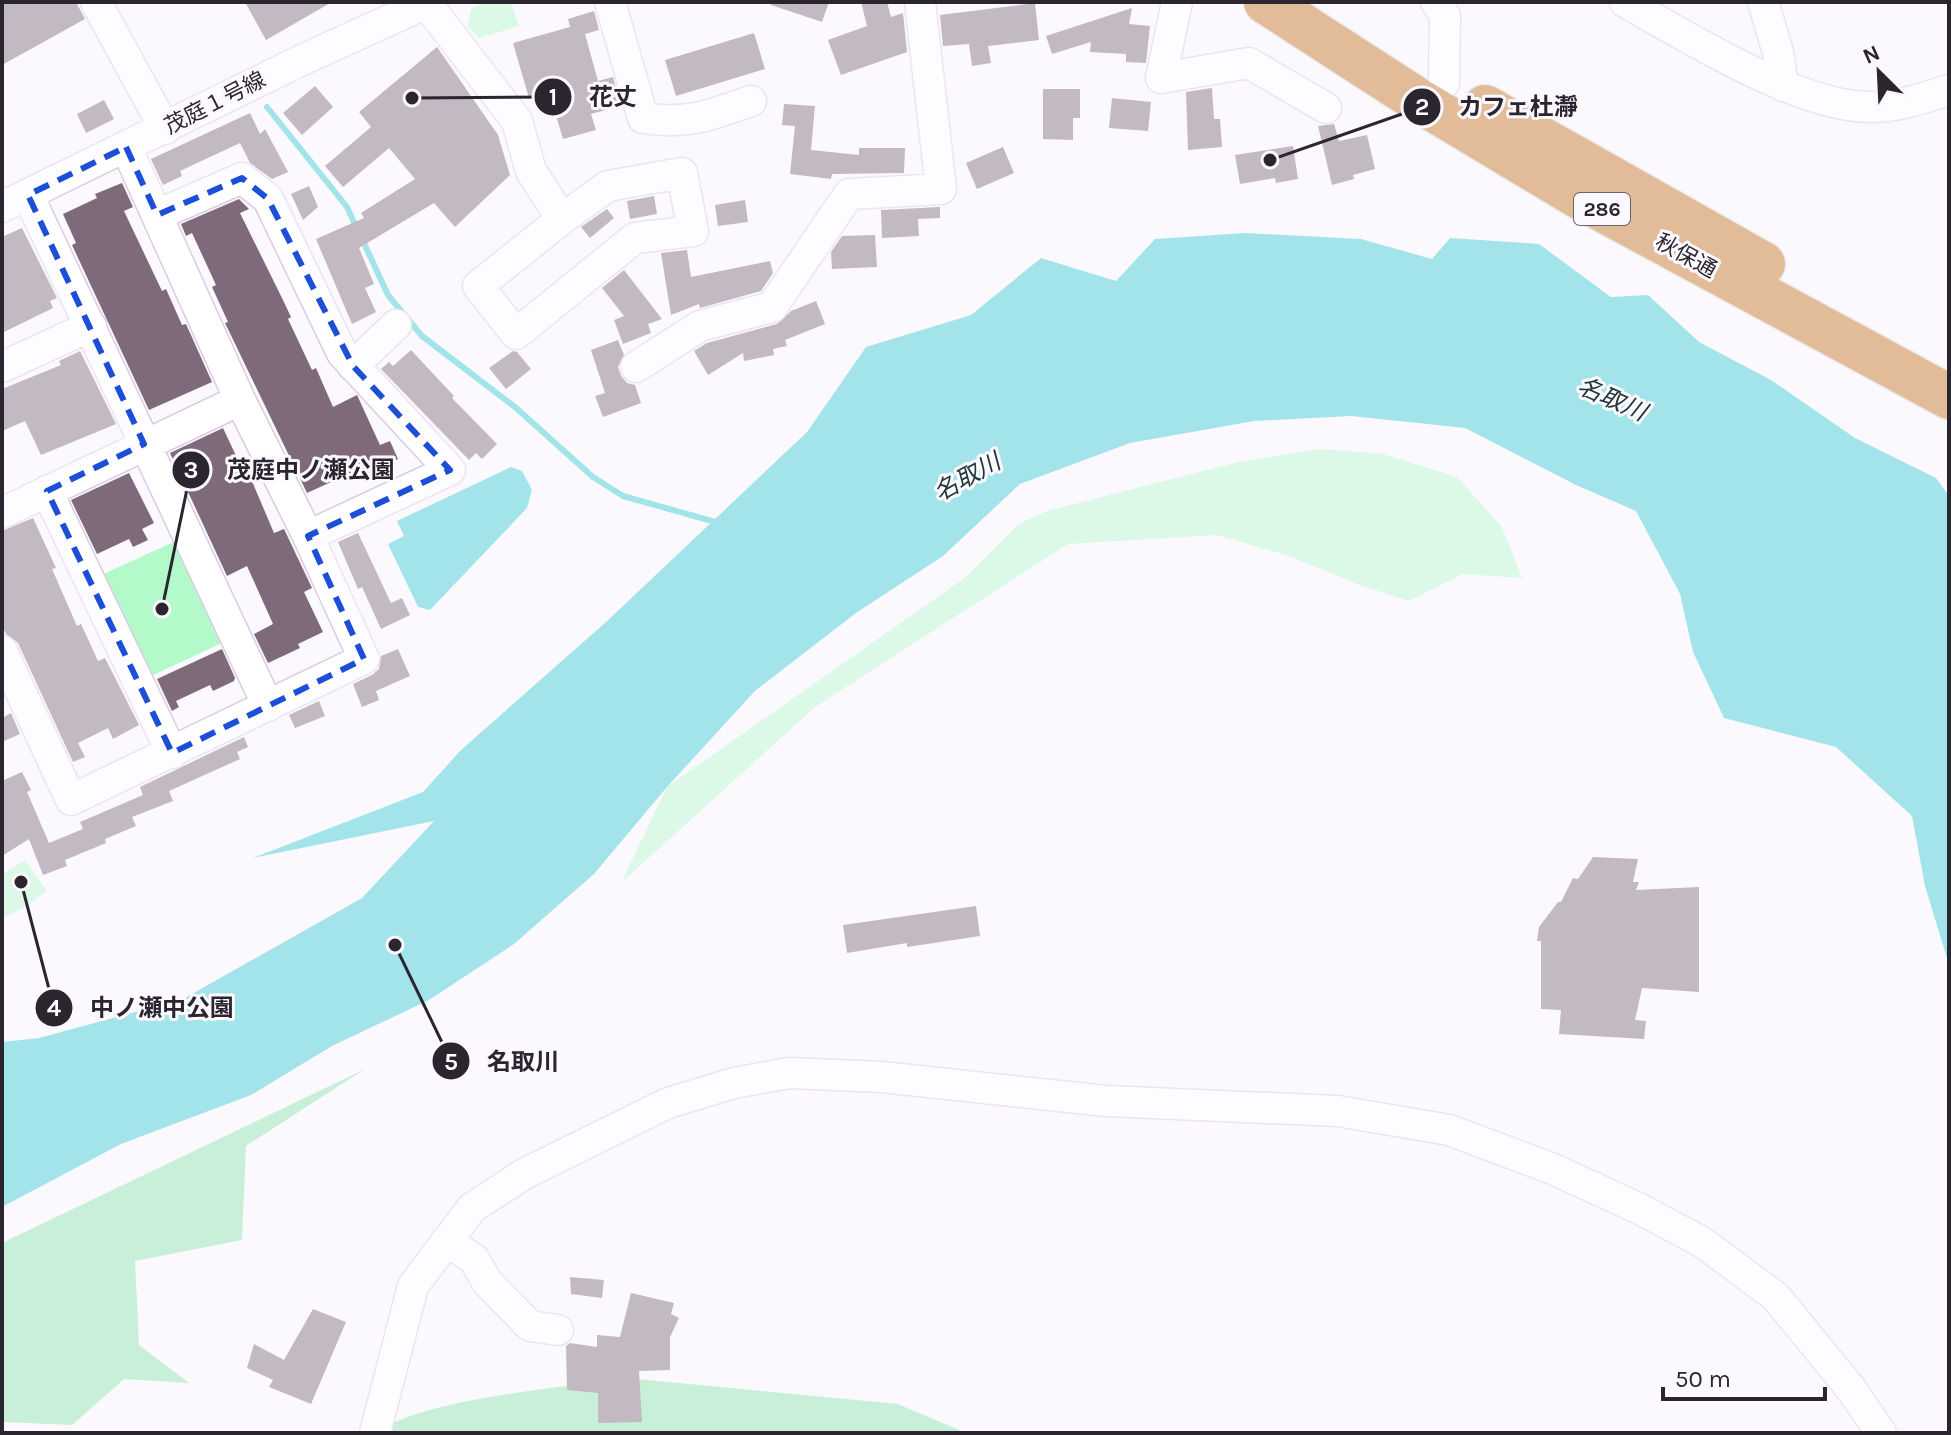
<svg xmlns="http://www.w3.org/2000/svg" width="1951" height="1435" font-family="Karla,'Noto Sans JP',sans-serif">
  <rect width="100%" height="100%" fill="#fcf9fe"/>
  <!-- green -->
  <path fill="#b3f9c9" d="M 488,2 L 511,2 L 519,26 L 479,38 L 467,26 L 472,8 Z
    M 1321,449 L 1383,454 L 1457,477 L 1502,527 L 1522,578 L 1463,574 L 1409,601 L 1362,586 L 1289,556 L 1217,535 L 1068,544 L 815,707 L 621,883 L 667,787 L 966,577 L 1019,524 L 1047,511 L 1238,462 Z
    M 178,540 L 226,641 L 147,678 L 99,576 Z
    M 25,860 L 47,891 L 23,908 L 2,918 L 2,875 Z"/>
  <!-- forest -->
  <path fill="#8be3a9" d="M 365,1069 L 246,1146 L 242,1240 L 135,1261 L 139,1345 L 189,1383 L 124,1379 L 72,1425 L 2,1422 L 2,1243 Z
    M 627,1378 L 898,1404 L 966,1433 L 377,1433 C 419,1399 569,1387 627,1378 Z"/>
  <!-- water -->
  <path fill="#39cbd6" d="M 1245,233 L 1361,239 L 1432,259 L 1450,238 L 1539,244 L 1611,297 L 1648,295 L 1699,342 L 1771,380 L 1855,438 L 1936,478 L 1949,496 L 1949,965 L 1925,886 L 1912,816 L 1836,747 L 1724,718 L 1693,652 L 1680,594 L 1636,511 L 1576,485 L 1465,428 L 1351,416 L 1254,421 L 1130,443 L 1020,484 L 943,556 L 856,613 L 755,691 L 667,787 L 594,874 L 514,944 L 429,1000 L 332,1046 L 251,1095 L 121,1144 L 2,1207 L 2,1042 L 39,1038 L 183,999 L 362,898 L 434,821 L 253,858 L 423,792 L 461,750 L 606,622 L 807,432 L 866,347 L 971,315 L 1041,258 L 1116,281 L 1155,239 Z
    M 511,467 L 522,471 L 532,490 L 527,508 L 430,610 L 418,607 L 388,544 L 404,536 L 397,521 Z"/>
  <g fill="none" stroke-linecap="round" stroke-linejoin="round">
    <!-- stream -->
    <path stroke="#39cbd6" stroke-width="6" d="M 267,107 L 347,207 L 357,229
      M 362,239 L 388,295 L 422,336 L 515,407 L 593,477 L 623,496 L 719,523"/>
  </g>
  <!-- building -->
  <path fill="#7f6a7b" d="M 2,2 L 76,2 L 85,19 L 2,65 Z
    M 245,2 L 332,2 L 266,40 Z
    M 772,2 L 829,2 L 822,22 L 771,5 Z
    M 861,2 L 887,2 L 891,17 L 903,13 L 907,52 L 841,75 L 828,40 L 867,26 Z
    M 1035,3 L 1039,40 L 988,46 L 991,63 L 972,66 L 969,44 L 943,46 L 940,15 Z
    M 1132,8 L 1129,24 L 1150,26 L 1146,63 L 1126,62 L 1126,54 L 1090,52 L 1091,42 L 1052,54 L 1046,36 Z
    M 594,11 L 599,30 L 585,34 L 598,81 L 613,77 L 621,106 L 591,114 L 596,130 L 563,139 L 549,92 L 529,98 L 513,43 L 570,27 L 568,19 Z
    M 754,33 L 765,69 L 676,96 L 665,60 Z
    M 437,47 L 498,135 L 510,175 L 455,227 L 434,203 L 359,248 L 374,284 L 365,288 L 376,312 L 352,324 L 316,239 L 364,218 L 361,213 L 415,179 L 389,148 L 343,187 L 325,166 L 371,127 L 359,112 Z
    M 315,86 L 333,107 L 302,135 L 283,113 Z
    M 1212,88 L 1214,119 L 1220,119 L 1222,147 L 1188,150 L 1186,92 Z
    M 1043,89 L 1080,89 L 1080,118 L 1073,118 L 1073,140 L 1043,139 Z
    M 1112,98 L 1151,102 L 1148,131 L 1109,128 Z
    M 104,100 L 114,119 L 86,133 L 77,114 Z
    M 784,104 L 815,106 L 811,150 L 859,155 L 859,148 L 905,148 L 904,173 L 832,174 L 831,179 L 790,174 L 795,126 L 782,125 Z
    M 250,113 L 260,134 L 265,129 L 288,172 L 272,179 L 250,163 L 240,143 L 180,171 L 182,176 L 163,185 L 151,159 Z
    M 1334,124 L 1339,141 L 1367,135 L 1375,169 L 1353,175 L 1354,179 L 1332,185 L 1318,126 Z
    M 1293,146 L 1298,179 L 1276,183 L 1275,178 L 1240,184 L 1235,155 Z
    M 1003,147 L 1014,173 L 977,189 L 966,163 Z
    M 122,183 L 133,207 L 124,211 L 162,291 L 166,289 L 182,325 L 186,324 L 212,382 L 149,410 L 72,245 L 76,243 L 63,214 L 97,198 L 95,194 Z
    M 309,186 L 318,207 L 303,220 L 291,194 Z
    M 654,196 L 657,214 L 630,219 L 627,201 Z
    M 239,199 L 249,209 L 240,213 L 282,298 L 291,317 L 288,319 L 312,370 L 316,368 L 333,407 L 357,395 L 380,445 L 390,441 L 398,459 L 369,473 L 366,466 L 307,493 L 225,323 L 228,322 L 212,287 L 216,285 L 192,233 L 186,236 L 181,224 Z
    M 745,200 L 748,222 L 718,226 L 715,205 Z
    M 940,207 L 940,218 L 918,219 L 919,236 L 882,238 L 881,210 Z
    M 607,209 L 614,218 L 590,238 L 581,227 Z
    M 22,228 L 57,298 L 50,301 L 53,308 L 2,333 L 2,237 Z
    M 875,235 L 877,267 L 832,269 L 831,252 L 842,236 Z
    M 687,250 L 691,277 L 770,261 L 773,273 L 761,291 L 700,308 L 699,304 L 671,315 L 661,253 Z
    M 624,270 L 662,319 L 648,324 L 651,333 L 623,344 L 614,320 L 624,316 L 602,288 Z
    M 816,301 L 825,324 L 785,340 L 787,346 L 773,349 L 774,355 L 744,361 L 743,353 L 708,375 L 694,351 L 707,343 L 777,324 L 791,311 Z
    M 618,340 L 624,355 L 618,367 L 621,376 L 627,383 L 635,385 L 641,403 L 603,417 L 595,396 L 605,393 L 591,350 Z
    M 411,350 L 454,396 L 452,398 L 497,444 L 482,459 L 476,453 L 469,460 L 381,369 L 389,362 L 393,366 Z
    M 80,351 L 116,424 L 41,455 L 25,421 L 2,431 L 2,389 L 61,365 L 59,361 Z
    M 513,351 L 517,352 L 531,369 L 506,389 L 489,368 Z
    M 223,428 L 239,462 L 243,460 L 274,533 L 284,529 L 312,588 L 304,592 L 323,632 L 298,644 L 300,648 L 268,663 L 254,634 L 273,624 L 247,566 L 227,576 L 170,453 Z
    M 129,473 L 154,523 L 142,529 L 148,540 L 133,547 L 129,539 L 97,554 L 71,500 Z
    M 33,518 L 56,568 L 52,569 L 77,626 L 81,624 L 98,661 L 105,658 L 139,725 L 113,739 L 108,728 L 78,743 L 85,757 L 73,762 L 18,643 L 6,634 L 2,625 L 2,531 Z
    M 358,533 L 391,603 L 402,598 L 410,615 L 381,629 L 362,587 L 358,589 L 338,542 Z
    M 222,649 L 235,678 L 234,681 L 213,691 L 210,685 L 176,701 L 179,707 L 172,711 L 157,679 Z
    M 398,649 L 410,676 L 376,691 L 379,700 L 362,707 L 353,684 L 372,675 L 379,669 L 381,656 Z
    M 319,701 L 325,716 L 295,728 L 289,715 Z
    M 11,713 L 20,734 L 2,742 L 2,718 Z
    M 244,737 L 248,747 L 237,752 L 240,759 L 169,791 L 173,801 L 132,817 L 136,826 L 105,839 L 106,843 L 65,860 L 67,866 L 43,875 L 29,839 L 2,856 L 2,781 L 22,772 L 31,790 L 27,792 L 49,843 L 83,829 L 80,822 L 143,795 L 140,787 Z
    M 1593,857 L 1638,859 L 1633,882 L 1639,882 L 1636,890 L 1699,887 L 1699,992 L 1642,988 L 1635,1020 L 1646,1021 L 1644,1039 L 1559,1034 L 1561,1010 L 1541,1009 L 1541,941 L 1537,941 L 1539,927 L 1558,902 L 1561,902 L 1573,878 L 1578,879 Z
    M 976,906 L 980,936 L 907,947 L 907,943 L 847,953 L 843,925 Z
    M 570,1277 L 604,1280 L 602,1298 L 571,1294 Z
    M 631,1293 L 674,1303 L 671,1314 L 679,1318 L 670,1337 L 670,1370 L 639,1371 L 642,1422 L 598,1423 L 598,1393 L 567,1390 L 566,1346 L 570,1343 L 597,1347 L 597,1335 L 620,1337 Z
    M 313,1309 L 346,1322 L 311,1404 L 269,1387 L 273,1380 L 247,1368 L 254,1344 L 284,1360 Z"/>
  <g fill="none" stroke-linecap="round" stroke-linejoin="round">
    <defs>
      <path id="minor" d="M 96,2 L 165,129
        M 610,2 L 643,118 C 687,125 711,115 751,101
        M 1177,2 L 1161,78 L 1249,63 L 1326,108
        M 1436,2 L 1445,16 L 1444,83
        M 1625,2 C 1687,37 1801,108 1871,107 C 1898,107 1924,98 1949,90
        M 1763,2 L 1778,52 L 1783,86
        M 426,3 L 517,121 L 531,171 L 562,219 L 608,186 L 682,173 L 693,231 L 635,238 L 516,334 L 478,286 L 562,219
        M 28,195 L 268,706
        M 2,207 L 302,60 L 429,2
        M 157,215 L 242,178 L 268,199 L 342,353 L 450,470 L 308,536
        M 353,366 L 396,325
        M 2,367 L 91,326
        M 636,367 L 700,326 L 772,307 L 849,194 L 941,189 L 920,2
        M 47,491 L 172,753
        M 2,513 L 240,400
        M 2,651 L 71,800 L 364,659 L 308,536 L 240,400 L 126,147
        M 446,1241 L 474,1259 L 487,1282 L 530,1326 L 558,1330
        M 375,1433 L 413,1286 L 472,1208 L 524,1174 L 668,1103 L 734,1083 L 789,1073 L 882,1077 L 1106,1101 L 1338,1111 L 1449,1130 L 1553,1169 L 1640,1209 L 1702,1242 L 1776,1297 L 1851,1389 L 1881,1433"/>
      <path id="highway" d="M 1266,2 L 1416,99 L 1581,198 L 1949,397
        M 1485,107 L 1763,264"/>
    </defs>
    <!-- minor casing -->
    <use href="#minor" stroke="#dacce3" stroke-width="33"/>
    <!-- highway casing -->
    <use href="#highway" stroke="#d9d8d9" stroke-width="47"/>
    <!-- minor -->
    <use href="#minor" stroke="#fff" stroke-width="30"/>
    <!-- highway -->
    <use href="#highway" stroke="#c3721d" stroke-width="44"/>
  </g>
  <!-- marked area -->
  <path d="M0 0H1951V1435H0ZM 126,147 L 157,215 L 242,178 L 268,199 L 353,366 L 450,470 L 308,536 L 364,659 L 172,753 L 47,491 L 144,444 L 28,195 Z" fill="#fcf9fe" fill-opacity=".55" fill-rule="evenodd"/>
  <path fill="none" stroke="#1d4ed8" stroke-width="6" stroke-dasharray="16 10" stroke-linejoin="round" d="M 126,147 L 157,215 L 242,178 L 268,199 L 353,366 L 450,470 L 308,536 L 364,659 L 172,753 L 47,491 L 144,444 L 28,195 Z"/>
  <g text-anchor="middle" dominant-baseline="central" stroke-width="6" stroke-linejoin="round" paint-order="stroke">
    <!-- shield labels -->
    <rect fill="#fcf9fe" stroke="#69656c" stroke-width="2" x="1574" y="193" width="56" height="32" rx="6"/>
    <g font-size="20" font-weight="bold" fill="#2a252e">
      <text x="1602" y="209">286</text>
    </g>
    <!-- street labels -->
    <g font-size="22" fill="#2a252e" stroke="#fcf9fe">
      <text transform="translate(215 103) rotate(-27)">茂庭１号線</text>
      <text transform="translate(1686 256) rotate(29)">秋保通</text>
    </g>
    <!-- water labels -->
    <g font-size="24" font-style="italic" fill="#20383a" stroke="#fcf9fe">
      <text transform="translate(1612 399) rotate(24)">名取川</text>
      <text transform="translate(967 477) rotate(-29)">名取川</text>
    </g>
  </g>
  <!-- callouts -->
  <path fill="none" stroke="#2a252e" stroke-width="3" d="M412 98L553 97M1270 160L1422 107M162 609L191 470M21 882L54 1008M395 945L451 1061"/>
  <g fill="#2a252e" stroke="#fcf9fe" stroke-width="3">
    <circle cx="412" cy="98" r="8"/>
    <circle cx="1270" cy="160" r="8"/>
    <circle cx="162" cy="609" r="8"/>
    <circle cx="21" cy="882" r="8"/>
    <circle cx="395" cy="945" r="8"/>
    <circle cx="553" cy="97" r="20"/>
    <circle cx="1422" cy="107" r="20"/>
    <circle cx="191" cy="470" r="20"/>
    <circle cx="54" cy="1008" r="20"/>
    <circle cx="451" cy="1061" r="20"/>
  </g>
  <g font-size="24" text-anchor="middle" font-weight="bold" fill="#fff">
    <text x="553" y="105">1</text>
    <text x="1422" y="115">2</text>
    <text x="191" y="478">3</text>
    <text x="54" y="1016">4</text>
    <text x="451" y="1070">5</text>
  </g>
  <g font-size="24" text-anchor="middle" font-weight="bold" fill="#2a252e" stroke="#fcf9fe" stroke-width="6" stroke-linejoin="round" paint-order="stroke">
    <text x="613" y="105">花丈</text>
    <text x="1518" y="115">カフェ杜瀞</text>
    <text x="311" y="478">茂庭中ノ瀬公園</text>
    <text x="162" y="1016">中ノ瀬中公園</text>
    <text x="523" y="1070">名取川</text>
  </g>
  <!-- border -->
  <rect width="1951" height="1435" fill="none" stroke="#2a252e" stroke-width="8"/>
  <!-- north arrow -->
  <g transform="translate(1879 72) rotate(336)" stroke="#fcf9fe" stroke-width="6" paint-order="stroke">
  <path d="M0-6L14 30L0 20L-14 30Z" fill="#2a252e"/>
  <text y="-12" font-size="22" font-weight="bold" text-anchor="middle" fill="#2a252e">N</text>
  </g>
  <!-- scale -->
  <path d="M1663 1387v12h162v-12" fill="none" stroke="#2a252e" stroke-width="4"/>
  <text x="1675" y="1387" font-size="24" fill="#2a252e" stroke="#fcf9fe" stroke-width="6" paint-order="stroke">50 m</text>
</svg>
